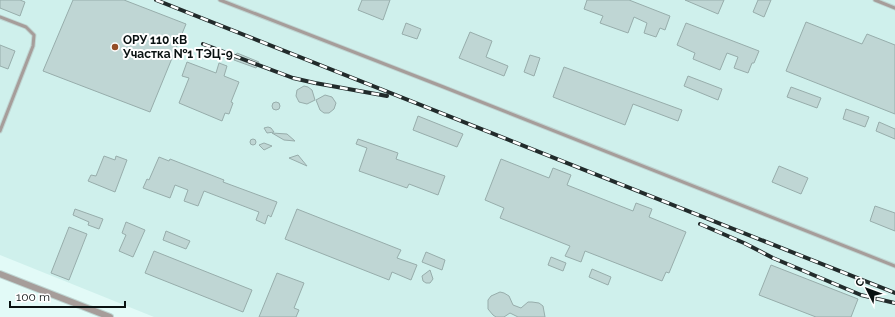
<svg xmlns="http://www.w3.org/2000/svg" width="895" height="317" font-family="Raleway,sans-serif">
  <rect width="100%" height="100%" fill="#e2faf7"/>
  <!-- built -->
  <path fill="#cff0ec" d="M 0,0 L 895,0 L 895,317 L 154,317 L 0,255 Z"/>
  <!-- building -->
  <path fill="#bfd6d4" stroke="#97adab" d="M 0,0 L 20,0 L 25,2 L 20,16 L 0,8 Z
    M 73,0 L 124,0 L 186,24 L 150,112 L 43,71 Z
    M 362,0 L 390,0 L 383,20 L 358,10 Z
    M 587,0 L 629,0 L 670,16 L 665,30 L 660,28 L 656,37 L 644,33 L 647,23 L 634,17 L 628,33 L 600,23 L 603,16 L 584,9 Z
    M 685,0 L 724,0 L 718,14 Z
    M 758,0 L 771,0 L 764,17 L 753,12 Z
    M 806,22 L 862,44 L 867,34 L 895,45 L 895,114 L 786,71 Z
    M 406,23 L 421,29 L 417,39 L 402,34 Z
    M 686,23 L 759,51 L 754,63 L 752,63 L 748,73 L 734,68 L 738,57 L 727,53 L 720,70 L 693,59 L 695,53 L 677,45 Z
    M 470,32 L 492,41 L 486,57 L 508,66 L 504,76 L 459,58 Z
    M 0,45 L 15,51 L 8,69 L 0,66 Z
    M 237,53 L 259,62 L 256,68 L 234,60 Z
    M 530,55 L 540,58 L 534,76 L 524,72 Z
    M 187,62 L 216,73 L 219,63 L 227,66 L 224,76 L 239,82 L 231,102 L 233,103 L 229,114 L 225,113 L 222,121 L 179,103 L 189,78 L 182,76 Z
    M 564,67 L 682,110 L 678,121 L 633,104 L 625,125 L 553,97 Z
    M 688,76 L 722,89 L 718,100 L 684,86 Z
    M 304,86 L 308,87 L 312,90 L 315,100 L 307,104 L 299,102 L 296,96 L 297,90 Z
    M 791,87 L 821,98 L 817,108 L 787,97 Z
    M 325,95 L 332,97 L 336,103 L 334,109 L 329,113 L 324,113 L 320,110 L 316,100 Z
    M272 106a4 4 0 1 1 8 0a4 4 0 1 1-8 0Z
    M 846,109 L 869,117 L 865,127 L 843,119 Z
    M 418,116 L 463,134 L 457,147 L 413,130 Z
    M 879,122 L 895,129 L 895,139 L 876,131 Z
    M 268,127 L 271,128 L 274,132 L 267,133 L 264,128 Z
    M 272,133 L 287,134 L 295,141 L 284,140 Z
    M250 142a3 3 0 1 1 6 0a3 3 0 1 1-6 0Z
    M 358,139 L 398,153 L 396,159 L 445,176 L 438,195 L 409,184 L 407,188 L 359,171 L 367,148 L 356,144 Z
    M 264,143 L 272,146 L 264,150 L 259,145 Z
    M 298,155 L 307,166 L 289,158 Z
    M 104,156 L 115,160 L 116,156 L 127,160 L 115,192 L 88,181 L 91,175 L 96,176 Z
    M 159,157 L 169,161 L 170,159 L 224,180 L 223,182 L 277,202 L 271,217 L 268,215 L 265,224 L 256,220 L 259,212 L 204,191 L 198,206 L 184,201 L 188,190 L 175,185 L 170,198 L 143,188 L 147,179 L 149,180 Z
    M 501,159 L 549,178 L 553,168 L 571,175 L 567,185 L 633,211 L 636,203 L 652,209 L 649,217 L 686,232 L 669,273 L 666,272 L 662,281 L 585,251 L 581,262 L 565,256 L 570,246 L 500,218 L 504,208 L 485,200 Z
    M 779,166 L 808,178 L 801,194 L 772,182 Z
    M 875,206 L 895,213 L 895,231 L 870,221 Z
    M 75,209 L 103,219 L 99,229 L 88,225 L 89,222 L 73,215 Z
    M 297,209 L 401,250 L 397,258 L 417,265 L 411,280 L 392,272 L 389,280 L 285,239 Z
    M 126,222 L 145,230 L 133,257 L 119,251 L 126,235 L 122,233 Z
    M 69,227 L 87,234 L 69,280 L 51,273 Z
    M 166,231 L 190,241 L 186,249 L 163,240 Z
    M 154,251 L 252,290 L 243,312 L 145,273 Z
    M 426,252 L 445,260 L 442,270 L 422,262 Z
    M 551,257 L 566,263 L 563,271 L 548,265 Z
    M 771,265 L 858,299 L 851,317 L 816,317 L 759,295 Z
    M 592,269 L 611,277 L 608,285 L 589,277 Z
    M 430,270 L 433,279 L 430,283 L 426,283 L 423,281 L 422,276 Z
    M 277,273 L 304,283 L 294,308 L 299,310 L 296,317 L 259,317 Z
    M 500,292 L 504,293 L 509,296 L 513,305 L 521,308 L 528,302 L 532,302 L 539,303 L 543,306 L 545,317 L 518,317 L 510,313 L 504,317 L 496,317 L 493,315 L 488,309 L 488,300 L 491,296 Z"/>
  <g fill="none" stroke-linecap="round" stroke-linejoin="round">
    <defs>
      <path id="service" d="M 220,0 L 441,86 L 895,266
        M 875,0 L 895,8
        M 0,17 L 26,27 L 34,35 L 33,46 L 0,131"/>
      <path id="minor" d="M 0,274 L 110,317"/>
    </defs>
    <!-- service casing -->
    <use href="#service" stroke="#bfd5d2" stroke-width="5"/>
    <!-- minor casing -->
    <use href="#minor" stroke="#bfd5d2" stroke-width="8"/>
    <!-- service -->
    <use href="#service" stroke="#a69d9a" stroke-width="3"/>
    <!-- minor -->
    <use href="#minor" stroke="#a69d9a" stroke-width="6"/>
    <defs>
      <path id="rail" d="M 156,0 L 895,293
        M 203,44 L 293,78 L 315,83 L 387,96
        M 700,224 L 744,243 L 773,258 L 861,295 L 895,303"/>
    </defs>
    <!-- rail casing -->
    <use href="#rail" stroke="#222b2b" stroke-width="4"/>
    <!-- rail -->
    <use href="#rail" stroke="#fff" stroke-width="2.5" stroke-dasharray="8" stroke-linecap="butt"/>
  </g>
  <!-- markers -->
  <circle fill="#944e27" stroke="#fff" stroke-width="1.5" cx="115" cy="47" r="4"/>
  <g text-anchor="middle" dominant-baseline="central" stroke-width="4" stroke-linejoin="round" paint-order="stroke">
    <!-- poi labels -->
    <g font-size="12" font-weight="bold" fill="#091111" stroke="#fff" text-anchor="start">
      <text x="123" y="40">ОРУ 110 кВ<tspan x="123" dy="14">Участка №1 ТЭЦ-9</tspan></text>
    </g>
  </g>
  <!-- north arrow -->
  <g transform="translate(867 289) rotate(312)" stroke="#ffffff" stroke-width="3" paint-order="stroke">
  <path d="M0-3L7 15L0 10L-7 15Z" fill="#091111"/>
  <text y="-6" font-size="11" font-weight="bold" text-anchor="middle" fill="#091111">С</text>
  </g>
  <!-- scale -->
  <path d="M10 301v6h115v-6" fill="none" stroke="#091111" stroke-width="2"/>
  <text x="16" y="301" font-size="12" fill="#091111" stroke="#ffffff" stroke-width="3" paint-order="stroke">100 m</text>
</svg>
